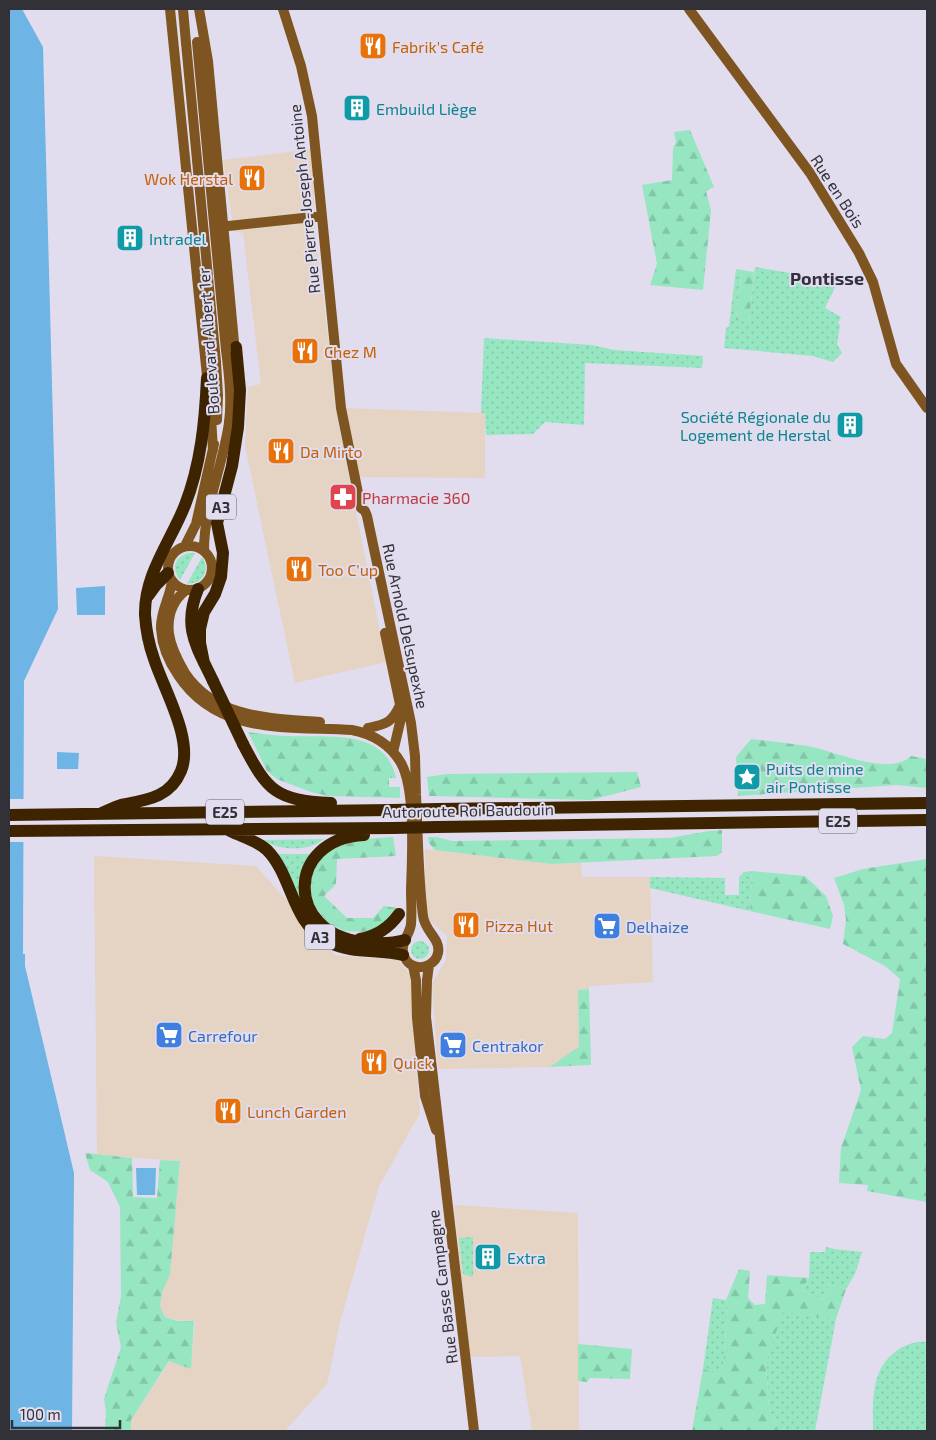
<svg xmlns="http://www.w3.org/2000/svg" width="936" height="1440" font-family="'Exo 2',sans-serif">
  <defs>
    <pattern id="grass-dots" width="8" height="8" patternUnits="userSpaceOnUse" patternTransform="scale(1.25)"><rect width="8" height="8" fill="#96e6c2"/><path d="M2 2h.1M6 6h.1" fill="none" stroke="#82c6a7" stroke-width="1.8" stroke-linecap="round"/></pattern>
    <pattern id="forest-firs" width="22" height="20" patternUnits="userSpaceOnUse" patternTransform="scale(1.25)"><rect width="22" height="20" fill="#96e6c2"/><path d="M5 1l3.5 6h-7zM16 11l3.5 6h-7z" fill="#82c6a7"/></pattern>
  </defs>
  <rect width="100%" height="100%" fill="#e1ddee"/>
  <!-- commercial -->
  <path fill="#e5d3c3" d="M 312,149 L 315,227 L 338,422 L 386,662 L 295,683 L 245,446 L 248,387 L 261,384 L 243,233 L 234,231 L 223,160 Z
    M 341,408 L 485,413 L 485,478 L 354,477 Z
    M 425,849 L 552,864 L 581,863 L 582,877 L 650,877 L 653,982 L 589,986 L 589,989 L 578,990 L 579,1047 L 571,1052 L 563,1059 L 549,1067 L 438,1069 L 432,983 L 446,960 L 447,936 L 429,920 L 425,893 Z
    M 94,856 L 256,866 L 335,955 L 398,960 L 412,977 L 415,1055 L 420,1113 L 379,1186 L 340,1322 L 327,1384 L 285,1431 L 131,1431 L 131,1420 L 170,1361 L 191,1369 L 195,1321 L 178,1320 L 165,1317 L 160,1306 L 162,1293 L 170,1274 L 180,1161 L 97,1155 Z
    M 454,1205 L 578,1213 L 579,1431 L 532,1431 L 520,1356 L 470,1357 Z"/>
  <!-- grass -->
  <path fill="url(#grass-dots)" d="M 755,267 L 838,281 L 825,308 L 841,317 L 838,323 L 840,325 L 837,344 L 842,353 L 833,362 L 813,356 L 724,348 L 726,328 L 729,327 L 736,269 L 742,270 L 736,319 L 749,321 Z
    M 484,338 L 592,345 L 614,350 L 703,356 L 702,368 L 585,363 L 584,425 L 545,422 L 533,434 L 486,435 L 485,413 L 481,413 Z
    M 189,553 L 195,553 L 180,580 C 171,569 175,556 189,553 Z
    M 202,557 C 208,566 207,575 198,582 L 187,584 Z
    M 324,839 C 308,852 280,851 263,840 Z
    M 275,854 L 311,854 L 302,905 Z
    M 752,871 L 750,911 L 650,888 L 650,877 L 725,878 L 725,895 L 739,895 L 739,877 L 744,872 Z
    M411 950a9 9 0 1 1 18 0a9 9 0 1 1-18 0Z
    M 473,1237 L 473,1277 L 463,1274 L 459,1238 Z
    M 826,1247 L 834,1249 L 862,1252 L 855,1274 L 846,1289 L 829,1284 L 823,1300 L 801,1290 L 809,1278 L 810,1252 L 825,1252 Z
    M 713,1298 L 726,1300 L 728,1309 L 722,1376 L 703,1369 Z
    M 783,1311 L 836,1319 L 815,1431 L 778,1431 L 777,1425 L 769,1410 L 766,1362 Z
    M 927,1342 L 927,1431 L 873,1431 C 873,1403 870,1371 895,1352 C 904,1345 915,1341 927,1342 Z"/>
  <!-- forest -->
  <path fill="url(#forest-firs)" d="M 690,130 L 714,187 L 706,191 L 711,210 L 703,290 L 650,285 L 657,264 L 642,185 L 672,180 L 673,148 L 676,142 L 674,132 Z
    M 742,270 L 754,272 L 749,322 L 736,320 Z
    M 248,732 C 262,734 276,736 291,736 C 329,738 385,728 396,778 L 389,778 L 389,787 L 400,787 L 400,798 L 328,796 L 311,792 L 277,779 L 267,771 Z
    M 751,739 C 770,741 789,743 808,746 C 834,751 890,777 911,756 L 927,759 L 927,788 L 897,785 L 738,796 L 736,757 Z
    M 637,772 L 641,787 L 591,800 L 429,796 L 427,777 L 447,774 Z
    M 722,830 L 722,852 L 717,856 L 552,864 L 435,850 L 429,843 L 428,837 L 437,837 L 452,841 L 669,838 L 709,831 Z
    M 393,837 L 396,856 L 337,859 L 336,884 L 324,896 L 347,918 L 373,918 L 384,906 L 397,908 L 390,921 L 368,932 L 344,931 L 327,922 L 312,903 L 309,880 L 322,854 L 350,840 Z
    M 927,859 L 927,1202 L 867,1191 L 868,1185 L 839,1183 L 841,1148 L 861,1090 L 852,1047 L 863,1036 L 885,1039 L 892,1033 L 900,979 L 885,966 L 843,944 L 846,920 L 844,905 L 834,878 L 863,869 Z
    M 752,871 L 805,876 L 826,896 L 833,916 L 830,929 L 750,911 Z
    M 589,989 L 591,1065 L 549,1067 C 560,1061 568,1053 579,1047 L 578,990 Z
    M 85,1153 L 132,1158 L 133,1197 L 157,1198 L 160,1160 L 180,1161 L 170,1274 L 162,1293 L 160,1306 L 165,1317 L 178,1321 L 194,1321 L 191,1369 L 169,1361 L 131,1420 L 131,1431 L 105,1431 L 106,1412 L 104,1399 L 121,1347 L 116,1323 L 121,1296 L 120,1207 L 108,1182 L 90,1170 Z
    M 739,1269 L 750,1271 L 748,1298 L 755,1305 L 765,1304 L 767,1275 L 809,1278 L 801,1290 L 823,1300 L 829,1284 L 846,1289 L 836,1319 L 783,1312 L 766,1362 L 769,1410 L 777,1425 L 778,1431 L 692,1431 L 703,1369 L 722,1375 L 728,1309 L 726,1300 Z
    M 578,1344 L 632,1349 L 630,1379 L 590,1378 L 587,1382 L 578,1381 Z"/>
  <!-- water -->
  <path fill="#6eb4e4" d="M 9,9 L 22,9 L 43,47 L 58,609 L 24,681 L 23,954 L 25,954 L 25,966 L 74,1173 L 72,1431 L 9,1431 Z
    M 105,586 L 105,615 L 77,615 L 76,588 Z
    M 57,752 L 79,753 L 78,769 L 57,769 Z
    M 136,1168 L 156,1168 L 155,1195 L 137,1195 Z"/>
  <!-- pier -->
  <path fill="#e1ddee" d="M 9,799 L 26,799 L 26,842 L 9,842 Z"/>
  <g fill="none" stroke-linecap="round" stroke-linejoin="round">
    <!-- secondary -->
    <path stroke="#7e5520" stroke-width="10" d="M 170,9 L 208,386
      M 183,9 L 186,43
      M 199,9 L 208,61 L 235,353
      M 689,9 L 810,173 L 859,253 L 873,282 L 896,364 L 927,408
      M 219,227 L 322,216
      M 216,362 L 218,395 L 217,420
      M 210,400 L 213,450
      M 229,421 L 232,414 L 234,395
      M168 568a22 22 0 1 1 44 0a22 22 0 1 1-44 0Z
      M 185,546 L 196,524 L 214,444
      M 204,550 C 204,507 223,465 229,423 C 232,399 229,374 226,350
      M 172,581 C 170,598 160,612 161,629 C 162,646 169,662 178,675 C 218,736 289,726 352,730 C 373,734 390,744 401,763 C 416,790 412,857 411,890 C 411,901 412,912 411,924 C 410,934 401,942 403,952 C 404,958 408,964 414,966 C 424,970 436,963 438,953 C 441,939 425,932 423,916 C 418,876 418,835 416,795 L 415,756 L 411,723 L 367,516 L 365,511 L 361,508 L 341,408 L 312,116 L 301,66 L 283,9
      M 186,590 C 172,601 167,616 169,634 C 171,648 178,661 185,673 C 216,719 270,718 320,722
      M 385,633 L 402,714 L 393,752
      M 368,728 C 386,724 392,723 400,705
      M 429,965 L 427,980 L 426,1017 L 474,1431
      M 413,966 L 416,980 L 417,1018 L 425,1096 L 436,1130"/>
    <!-- highway -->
    <path stroke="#3e2300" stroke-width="12" d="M 198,589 C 182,628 197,647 213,681
      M 148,596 L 156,585 L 168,573
      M 204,663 L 200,643 L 200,629 L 204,612 L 215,594 L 221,577 L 223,553 L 217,523 L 232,466 L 238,427 L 240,390 L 236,347
      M 243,744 C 268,792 276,800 331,803
      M 438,809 L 927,803
      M 100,814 C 107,811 114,807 121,805 C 146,800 170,798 181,771 C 194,740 164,690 154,659 C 149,645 146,630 145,615 C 144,574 171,541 185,505 C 201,464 205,421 207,378
      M 9,815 L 392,810
      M 437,827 L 927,820
      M 9,831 L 393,828
      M 230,831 C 242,837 258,841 267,850 C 293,876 291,923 328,942 C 352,954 378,949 403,955
      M 364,835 C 285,839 285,934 363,942 C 378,944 391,944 405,940
      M 360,939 C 377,936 389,928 399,914"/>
    <!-- secondary-bridge -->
    <path stroke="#7e5520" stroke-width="10" d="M 197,42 L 226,350
      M 186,43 L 216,362"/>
    <!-- highway-bridge -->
    <path stroke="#3e2300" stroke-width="12" d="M 213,681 L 243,744
      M 392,810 L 438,809
      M 393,828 L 437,827"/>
  </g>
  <!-- icons -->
  <defs>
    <symbol id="restaurant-square" viewBox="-11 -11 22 22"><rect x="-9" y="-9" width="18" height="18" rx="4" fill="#e8710a" stroke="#e1ddee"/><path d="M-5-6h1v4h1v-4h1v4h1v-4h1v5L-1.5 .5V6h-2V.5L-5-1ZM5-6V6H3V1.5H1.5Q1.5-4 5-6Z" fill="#fff"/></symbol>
    <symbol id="building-square" viewBox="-11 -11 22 22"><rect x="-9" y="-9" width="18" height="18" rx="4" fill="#0f9aa8" stroke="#e1ddee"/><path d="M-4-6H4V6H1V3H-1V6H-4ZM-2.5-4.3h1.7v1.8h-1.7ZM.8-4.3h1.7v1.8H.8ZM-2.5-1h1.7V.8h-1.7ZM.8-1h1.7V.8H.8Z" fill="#fff"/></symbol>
    <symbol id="pharmacy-square" viewBox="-11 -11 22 22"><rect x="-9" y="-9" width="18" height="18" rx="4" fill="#e0444e" stroke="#e1ddee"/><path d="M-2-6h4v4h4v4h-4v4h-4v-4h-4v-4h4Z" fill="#fff"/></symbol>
    <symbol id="sight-square" viewBox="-11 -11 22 22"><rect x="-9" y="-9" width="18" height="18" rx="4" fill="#0f9aa8" stroke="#e1ddee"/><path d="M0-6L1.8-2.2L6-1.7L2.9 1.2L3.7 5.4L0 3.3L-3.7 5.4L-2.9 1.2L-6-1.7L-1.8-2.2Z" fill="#fff"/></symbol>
    <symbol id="supermarket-square" viewBox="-11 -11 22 22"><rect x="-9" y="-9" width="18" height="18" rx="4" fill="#3f7fe0" stroke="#e1ddee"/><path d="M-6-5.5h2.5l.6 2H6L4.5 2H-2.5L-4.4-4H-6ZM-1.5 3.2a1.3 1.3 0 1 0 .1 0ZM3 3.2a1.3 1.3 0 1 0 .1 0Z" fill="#fff"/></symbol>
  </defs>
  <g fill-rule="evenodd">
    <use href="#restaurant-square" x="357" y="30" width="32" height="32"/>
    <use href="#building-square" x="341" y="92" width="32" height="32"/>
    <use href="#restaurant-square" x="236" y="162" width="32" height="32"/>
    <use href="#building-square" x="114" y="222" width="32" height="32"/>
    <use href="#restaurant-square" x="289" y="335" width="32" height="32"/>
    <use href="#building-square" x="834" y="409" width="32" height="32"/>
    <use href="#restaurant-square" x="265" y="435" width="32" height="32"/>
    <use href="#pharmacy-square" x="327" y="481" width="32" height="32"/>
    <use href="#restaurant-square" x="283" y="553" width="32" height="32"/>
    <use href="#sight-square" x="731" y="761" width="32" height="32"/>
    <use href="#restaurant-square" x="450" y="909" width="32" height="32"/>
    <use href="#supermarket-square" x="591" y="910" width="32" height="32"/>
    <use href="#supermarket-square" x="153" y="1019" width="32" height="32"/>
    <use href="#supermarket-square" x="437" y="1029" width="32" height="32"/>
    <use href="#restaurant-square" x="358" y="1046" width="32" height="32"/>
    <use href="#restaurant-square" x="212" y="1095" width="32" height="32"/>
    <use href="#building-square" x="472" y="1241" width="32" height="32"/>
  </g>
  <g text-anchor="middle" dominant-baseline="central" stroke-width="4" stroke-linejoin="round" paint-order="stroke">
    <!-- shield labels -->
    <g fill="#e1ddee" stroke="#67656f" stroke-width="1">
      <rect x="206" y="494.5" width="30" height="25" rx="4"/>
      <rect x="206" y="799.5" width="38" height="25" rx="4"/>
      <rect x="819" y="808.5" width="38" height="25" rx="4"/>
      <rect x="305" y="924.5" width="30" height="25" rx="4"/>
    </g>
    <g font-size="15" font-weight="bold" fill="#333138">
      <text x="221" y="507">A3</text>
      <text x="225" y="812">E25</text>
      <text x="838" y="821">E25</text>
      <text x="320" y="937">A3</text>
    </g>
    <!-- food labels -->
    <g font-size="16" fill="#c56008" stroke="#e1ddee" text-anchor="start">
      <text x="392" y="46">Fabrik's Café</text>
      <text x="233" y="178" text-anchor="end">Wok Herstal</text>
      <text x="324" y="351">Chez M</text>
      <text x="300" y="451">Da Mirto</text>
      <text x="318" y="569">Too C'up</text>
      <text x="485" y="925">Pizza Hut</text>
      <text x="393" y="1062">Quick</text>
      <text x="247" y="1111">Lunch Garden</text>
    </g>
    <!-- culture labels -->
    <g font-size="16" fill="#0d838f" stroke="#e1ddee" text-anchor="start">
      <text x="376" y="108">Embuild Liège</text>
      <text x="149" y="238">Intradel</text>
      <text x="831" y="416" text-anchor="end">Société Régionale du<tspan x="831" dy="18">Logement de Herstal</tspan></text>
      <text x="766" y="768">Puits de mine<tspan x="766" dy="18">air Pontisse</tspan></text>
      <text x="507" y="1257">Extra</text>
    </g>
    <!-- street labels -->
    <g font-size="16" fill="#333138" stroke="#e1ddee">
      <text transform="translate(838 191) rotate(57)">Rue en Bois</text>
      <text transform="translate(304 199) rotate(-96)">Rue Pierre-Joseph Antoine</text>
      <text transform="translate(208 341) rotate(-94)">Boulevard Albert 1er</text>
      <text transform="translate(406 626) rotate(78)">Rue Arnold Delsupexhe</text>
      <text transform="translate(468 810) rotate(-1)">Autoroute Roi Baudouin</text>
      <text transform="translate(442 1287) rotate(-97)">Rue Basse Campagne</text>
    </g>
    <!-- health labels -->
    <g font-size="16" fill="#be3a42" stroke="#e1ddee" text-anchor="start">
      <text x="362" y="497">Pharmacie 360</text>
    </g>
    <!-- shop labels -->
    <g font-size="16" fill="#366cbe" stroke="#e1ddee" text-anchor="start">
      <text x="626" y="926">Delhaize</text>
      <text x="188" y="1035">Carrefour</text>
      <text x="472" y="1045">Centrakor</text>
    </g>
    <!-- neighbourhood labels -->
    <g font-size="18" font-weight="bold" fill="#34303d" stroke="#e1ddee">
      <text x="827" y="278">Pontisse</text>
    </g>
  </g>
  <!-- border -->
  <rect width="936" height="1440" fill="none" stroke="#333138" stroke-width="20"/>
  <!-- scale -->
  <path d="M12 1420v8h108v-8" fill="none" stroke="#333138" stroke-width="2.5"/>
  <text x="20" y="1420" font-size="15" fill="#333138" stroke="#e1ddee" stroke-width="4" paint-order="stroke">100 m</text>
</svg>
